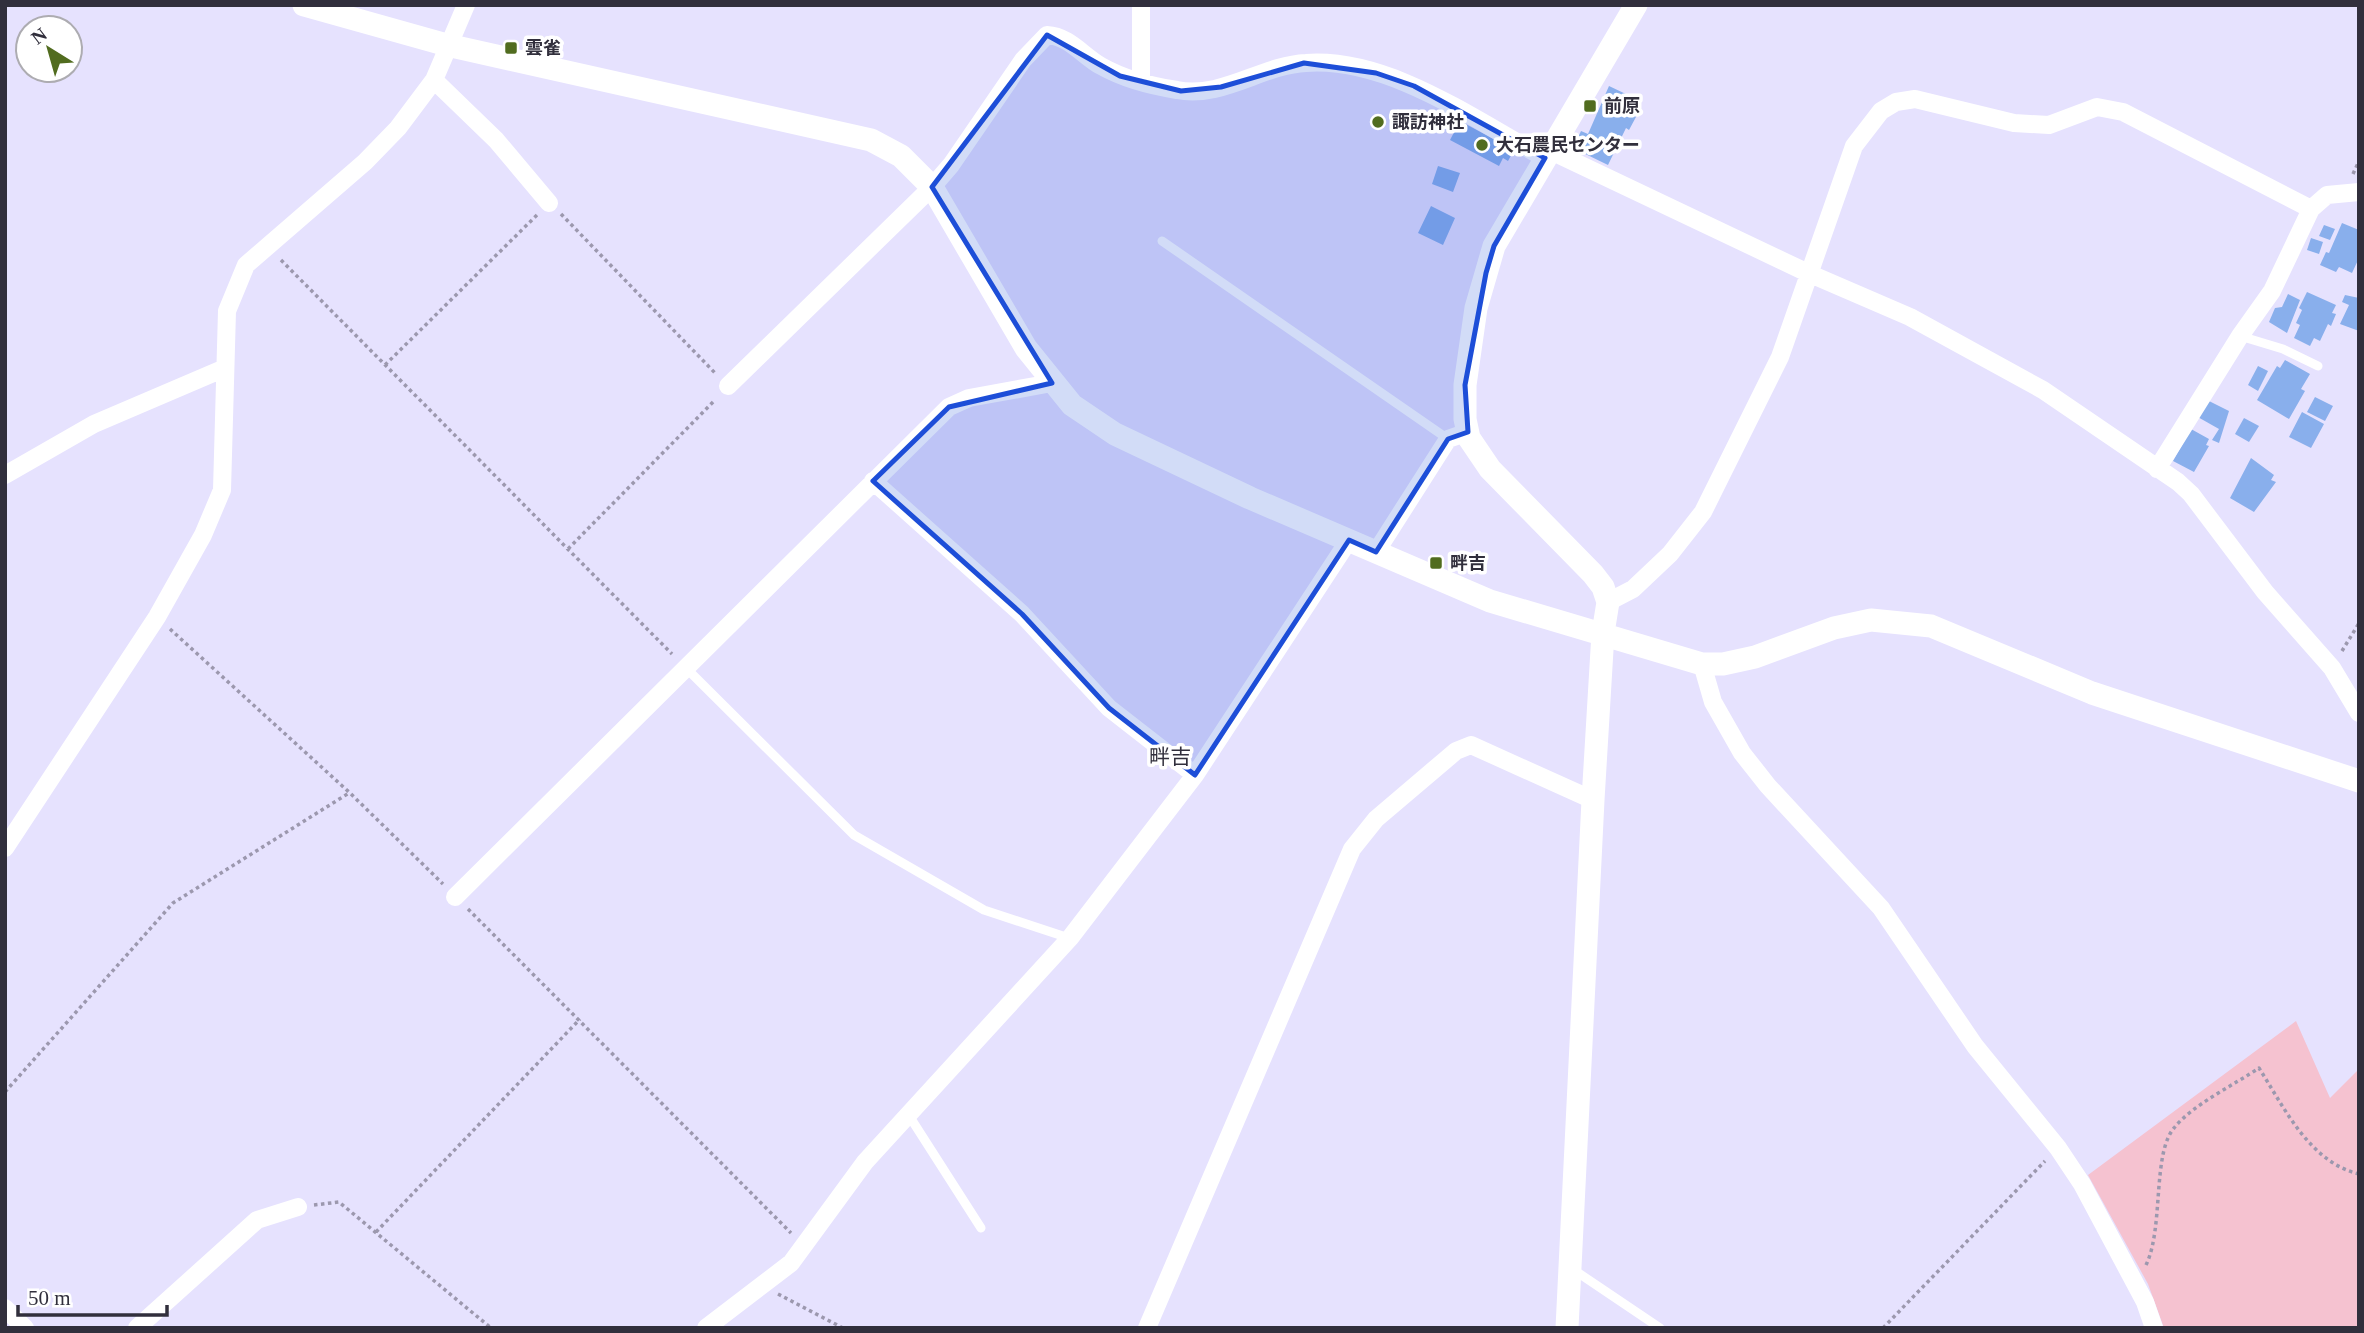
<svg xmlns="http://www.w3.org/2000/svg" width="2364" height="1333" font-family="'Times New Roman','Noto Sans JP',serif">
  <rect width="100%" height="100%" fill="#e6e2fe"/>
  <!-- green -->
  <path fill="#f5c2d0" d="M 2296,1021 L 2330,1098 L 2359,1069 L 2359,1328 L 2164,1328 L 2148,1284 L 2088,1175 Z"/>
  <!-- building -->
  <path fill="#89afec" d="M 1609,86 L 1628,95 L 1625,100 L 1636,105 L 1632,115 L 1636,117 L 1629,130 L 1626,128 L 1608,165 L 1573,148 L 1581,131 L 1588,134 Z
    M 1460,121 L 1514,150 L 1508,161 L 1503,158 L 1499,166 L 1450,140 Z
    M 1438,166 L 1460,173 L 1453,192 L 1432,184 Z
    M 1431,206 L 1455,218 L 1443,245 L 1418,233 Z
    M 2342,223 L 2359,230 L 2359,258 L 2352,273 L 2339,267 L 2336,272 L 2320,265 L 2326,252 L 2329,253 Z
    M 2324,225 L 2335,229 L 2330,240 L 2319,236 Z
    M 2311,238 L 2323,242 L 2319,254 L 2307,250 Z
    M 2307,292 L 2336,305 L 2332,313 L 2336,314 L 2331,326 L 2328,324 L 2320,341 L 2314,338 L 2310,346 L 2294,338 L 2300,325 L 2296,323 L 2302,310 L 2299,308 Z
    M 2288,294 L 2300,300 L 2287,333 L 2269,322 L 2275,308 L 2282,307 Z
    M 2345,295 L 2359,298 L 2359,331 L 2340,324 L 2349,305 L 2342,302 Z
    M 2285,360 L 2310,374 L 2301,389 L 2305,391 L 2289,419 L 2257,400 L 2277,366 L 2280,368 Z
    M 2258,366 L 2268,371 L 2258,391 L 2248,385 Z
    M 2315,397 L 2333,406 L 2325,421 L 2307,412 Z
    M 2207,400 L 2229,411 L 2219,443 L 2212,440 L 2219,429 L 2196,416 Z
    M 2302,412 L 2324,424 L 2311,448 L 2289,437 Z
    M 2244,418 L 2259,426 L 2249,442 L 2235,434 Z
    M 2191,429 L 2209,439 L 2206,445 L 2209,446 L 2194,472 L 2173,461 Z
    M 2251,458 L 2274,475 L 2271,480 L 2276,482 L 2254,512 L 2230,498 Z"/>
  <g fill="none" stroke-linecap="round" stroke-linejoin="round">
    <!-- path -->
    <path stroke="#9c98ae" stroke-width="3.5" stroke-dasharray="3.5 3.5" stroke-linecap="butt" d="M 2353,174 L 2359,161
      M 561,214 L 716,374
      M 281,260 L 672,654
      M 385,365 L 538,214
      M 568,549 L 715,400
      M 170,629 L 350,793 L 443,884
      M 2342,651 L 2359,623
      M 468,909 L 791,1233
      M 5,1092 L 173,903 L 349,793
      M 314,1205 L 339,1202 L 491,1328
      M 376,1232 L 580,1019
      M 2146,1265 C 2164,1228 2152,1154 2174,1128 C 2192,1105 2234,1085 2259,1068 C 2284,1107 2309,1162 2359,1174
      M 778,1294 L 843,1328
      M 1883,1328 L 2045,1161"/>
    <!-- service -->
    <path stroke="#fff" stroke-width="9" d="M 1162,241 L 1448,439
      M 2240,336 L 2283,349 L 2318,366
      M 685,667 L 854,835 L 984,910 L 1069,938
      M 908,1114 L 981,1228
      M 1571,1268 L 1660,1328"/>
    <!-- minor -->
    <path stroke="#fff" stroke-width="18" d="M 434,80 L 496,140 L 549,203
      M 1141,82 L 1141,5
      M 1549,150 L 1808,273 L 1910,317 L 2043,390 L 2178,482 L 2191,494 L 2265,592 L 2332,668 L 2359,713
      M 728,386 L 932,187 L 951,165 L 1023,60 L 1047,35 C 1069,36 1083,56 1101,66 C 1124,79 1151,86 1177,90 C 1222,99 1262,65 1306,63 C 1389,57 1474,120 1545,158
      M 2157,469 L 2240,336 L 2272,291 L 2311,209 L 2327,195 L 2359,192
      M 5,475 L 94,424 L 225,368
      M 873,481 L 1022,614 L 1109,708 L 1195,775
      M 1376,552 L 1448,439 L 1468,432
      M 1608,602 L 1633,589 L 1670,554 L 1703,512 L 1780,357 L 1854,146 L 1881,111 L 1896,102 L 1915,99 L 2014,123 L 2049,125 L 2097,107 L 2123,112 L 2311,209
      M 1702,664 L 1713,702 L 1742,753 L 1768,786 L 1881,908 L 1975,1046 L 2058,1148 L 2082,1184 L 2145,1302 L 2154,1328
      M 5,848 L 157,617 L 203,535 L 222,490 L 227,311 L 246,265 L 365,162 L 398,128 L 434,80 L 466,5
      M 455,897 L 949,407 L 969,398 L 1052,383
      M 5,1308 L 25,1328
      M 137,1328 L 257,1220 L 298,1207
      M 706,1328 L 791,1263 L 865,1162 L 1070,938 L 1195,775 L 1349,540
      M 1147,1328 L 1352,849 L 1376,819 L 1456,751 L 1471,745 L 1593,800"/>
    <!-- tertiary -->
    <path stroke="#fff" stroke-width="23" d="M 304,5 L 447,45 L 871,140 L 901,156 L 932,187 L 1026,348 L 1072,405 L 1115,434 L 1250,498 L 1490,601 L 1702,664 L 1723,664 L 1755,657 L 1834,628 L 1871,620 L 1931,626 L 2092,693 L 2359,781
      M 1567,1328 L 1593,800 L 1603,633 L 1608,602 L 1603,587 L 1593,574 L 1490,469 L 1469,438 L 1465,419 L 1465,385 L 1476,308 L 1494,246 L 1636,5"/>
  </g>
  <!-- marked area -->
  <path fill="#1d4ed8" fill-opacity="0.2" stroke="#1d4ed8" stroke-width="5" stroke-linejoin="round" d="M 1047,35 L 1120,76 L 1181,91 L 1221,87 L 1304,63 L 1376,73 L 1414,86 L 1545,158 L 1494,246 L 1486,273 L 1465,385 L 1468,432 L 1448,439 L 1376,552 L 1349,540 L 1195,775 L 1109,708 L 1022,614 L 873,481 L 949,407 L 1052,383 L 932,187 Z"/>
  <!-- markers -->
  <g fill="#516c1f" stroke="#fff" stroke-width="2.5">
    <rect x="504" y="41" width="14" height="14" rx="3.5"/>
    <rect x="1583" y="99" width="14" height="14" rx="3.5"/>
    <circle cx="1378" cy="122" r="7"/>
    <circle cx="1482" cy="145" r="7"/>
    <rect x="1429" y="556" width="14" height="14" rx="3.5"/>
  </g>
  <g text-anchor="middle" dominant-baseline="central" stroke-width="7" stroke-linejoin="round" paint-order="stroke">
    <!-- poi labels -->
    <g font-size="18" font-weight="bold" fill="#312f3c" stroke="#fff" text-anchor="start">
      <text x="525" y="48">雲雀</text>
      <text x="1604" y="106">前原</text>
      <text x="1392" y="122">諏訪神社</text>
      <text x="1496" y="145">大石農民センター</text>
      <text x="1450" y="563">畔吉</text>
    </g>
    <!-- quarter labels -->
    <g font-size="21" fill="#312f3c" stroke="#fff">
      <text x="1170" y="757">畔吉</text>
    </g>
  </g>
  <!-- border -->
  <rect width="2364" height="1333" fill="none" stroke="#312f3c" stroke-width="14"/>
  <!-- north arrow -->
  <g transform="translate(49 49) rotate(323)"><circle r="33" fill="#ffffff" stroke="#adacb1" stroke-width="2"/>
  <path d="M0-5L12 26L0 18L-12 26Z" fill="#516c1f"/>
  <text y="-10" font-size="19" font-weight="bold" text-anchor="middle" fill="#312f3c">N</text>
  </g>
  <!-- scale -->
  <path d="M18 1305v10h149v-10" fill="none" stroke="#312f3c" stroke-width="3.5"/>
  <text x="28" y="1305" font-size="21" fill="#312f3c" stroke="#ffffff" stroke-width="5" paint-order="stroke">50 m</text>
</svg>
